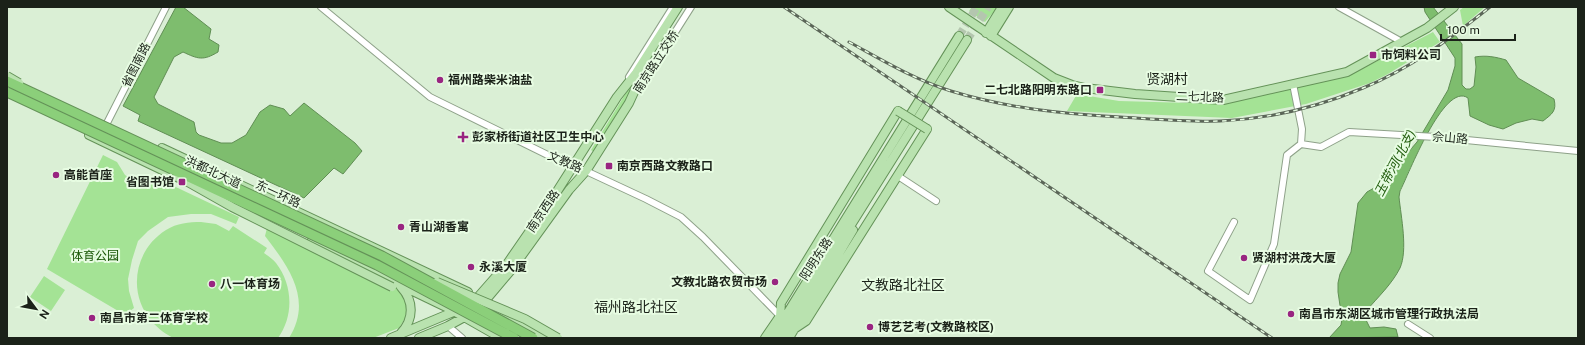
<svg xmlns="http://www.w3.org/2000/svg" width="1585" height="345" font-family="'Public Sans','Noto Sans SC',sans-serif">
  <rect width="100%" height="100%" fill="#daefd5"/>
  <!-- green -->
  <path fill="#a4e395" d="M 972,7 L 998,7 L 985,22 L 969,11 Z
    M 1464,7 L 1485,7 L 1463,26 L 1460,10 Z
    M 1433,32 L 1440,42 L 1388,74 L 1370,83 L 1306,104 L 1232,118 L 1067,111 L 1077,94 L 1119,101 L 1226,104 L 1356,72 Z
    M 629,88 L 632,90 L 594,152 L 591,150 Z
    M 103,155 L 117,162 L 125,175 L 139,184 L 153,184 L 161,180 L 239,217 L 236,224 L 211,214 L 191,214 L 168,217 L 148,231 L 138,241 L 132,260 L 128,279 L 129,291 L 134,308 L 125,315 L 47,269 Z
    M 201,222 L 216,224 L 229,231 L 233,226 L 267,248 L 264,253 C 268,256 273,259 276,263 C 293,285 294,316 278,338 C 252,338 227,338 201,338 C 193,338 182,340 174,338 C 166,335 158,328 152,322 C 127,293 134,250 166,230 C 177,223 189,222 201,222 Z
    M 267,228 L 398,288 L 405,299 L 407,308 L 405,318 L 399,328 L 373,338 L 289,338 C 313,300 289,267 265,236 Z
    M 44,276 L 65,290 L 51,311 L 30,297 Z"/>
  <!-- water -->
  <path fill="#7ebd6e" stroke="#608e54" d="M 176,7 L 183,7 L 211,29 L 209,39 L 219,45 L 218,52 C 203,61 198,59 183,52 L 174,57 L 154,97 L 158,104 L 194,122 L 196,132 L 199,135 L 221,143 L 232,143 L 246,135 L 260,112 L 270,105 L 284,109 L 290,116 L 304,103 L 355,143 L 362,151 L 343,174 L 334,168 L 304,198 L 138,121 L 140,115 L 123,106 Z
    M 1424,7 L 1433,7 L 1462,44 L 1462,85 L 1466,89 L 1470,89 L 1474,86 L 1476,67 L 1475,57 C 1486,55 1496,57 1506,60 L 1518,78 L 1554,99 C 1557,111 1552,114 1543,121 L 1532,119 L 1516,123 L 1503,129 L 1489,125 L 1470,116 L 1468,98 C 1444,81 1408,176 1400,191 L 1399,197 C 1401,217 1408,250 1400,268 C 1392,284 1378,297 1367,310 L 1364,316 L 1370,328 L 1384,327 L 1396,329 L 1398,337 L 1329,338 L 1341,325 L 1342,319 L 1338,292 L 1338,283 L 1340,274 L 1351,252 L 1358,203 L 1367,192 L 1388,180 L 1393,170 L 1417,142 L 1448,90 L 1455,66 L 1455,58 L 1425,12 Z"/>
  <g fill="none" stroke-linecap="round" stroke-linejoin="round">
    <!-- major-tunnel -->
    <path stroke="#b4c6af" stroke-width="8" stroke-dasharray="8 4" stroke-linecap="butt" d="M 959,36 L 977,7
      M 967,40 L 988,7"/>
    <defs>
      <path id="minor" d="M 321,7 L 430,97 L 572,167 L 586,171 L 646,199 L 681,217 L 703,237 L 780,316
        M 1339,7 L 1402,42
        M 629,77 L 673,7
        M 1293,84 L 1302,129 L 1301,144
        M 639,89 L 691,7
        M 107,123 L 166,7
        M 898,176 L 936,201
        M 1234,222 L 1208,271 L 1250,300 L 1274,244 L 1287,155 L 1301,144 L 1321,147 L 1349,132 L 1436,137 L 1578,151
        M 1408,324 L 1430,338
        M 448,326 L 462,338"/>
      <path id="major" d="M 949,7 L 1054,78 L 1072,85 L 1085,88 L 1135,94 L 1223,100 L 1347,72 L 1427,28 L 1454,7
        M 986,33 L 1002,7
        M 991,36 L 1009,7
        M 89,135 L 185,181
        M 162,148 L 468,292
        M 311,242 L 450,309 L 501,338
        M 401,287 C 414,301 414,319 401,333
        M 471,302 L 478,297 L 507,264 L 556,193 L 617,97 L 636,73 L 678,7
        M 480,306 L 485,301 L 512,269 L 569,190 L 586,171 L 629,103 L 645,68
        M 499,311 L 545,338
        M 780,316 L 781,303 L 898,111
        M 794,329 L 806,321 L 927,129
        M 391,338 L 458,310
        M 419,338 L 448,326 L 468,315
        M 765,338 L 780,316
        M 772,338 L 959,36
        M 780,338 L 967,40
        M 789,338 L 853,230"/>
    </defs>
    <!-- minor casing -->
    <use href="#minor" stroke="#8ea189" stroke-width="8"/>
    <!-- major casing -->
    <use href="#major" stroke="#649258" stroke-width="10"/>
    <!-- minor -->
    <use href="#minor" stroke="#fff" stroke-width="6"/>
    <!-- major -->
    <use href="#major" stroke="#b9e2af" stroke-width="8"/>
    <defs>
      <path id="rail" d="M 784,7 L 1272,338
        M 849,42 C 882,60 915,80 951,91 C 1006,108 1063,114 1120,117 C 1153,119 1187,122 1220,121 C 1269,119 1318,107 1363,88 C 1410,69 1451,38 1490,7"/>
    </defs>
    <!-- rail casing -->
    <use href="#rail" stroke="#5b6658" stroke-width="3"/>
    <!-- rail -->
    <use href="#rail" stroke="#e7fce2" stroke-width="1.5" stroke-dasharray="4.5" stroke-linecap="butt"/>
    <defs>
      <path id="major-bridge" d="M 7,76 L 19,83
        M 898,111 L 927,129
        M 179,177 L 232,207 L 392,287
        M 437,282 L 525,319 L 558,338"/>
      <path id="highway-bridge" d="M 7,81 L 382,256 L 533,338
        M 7,92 L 377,265 L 514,338"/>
    </defs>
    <!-- major-bridge casing -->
    <use href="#major-bridge" stroke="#649258" stroke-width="10" stroke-linecap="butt"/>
    <!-- highway-bridge casing -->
    <use href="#highway-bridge" stroke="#649258" stroke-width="11" stroke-linecap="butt"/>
    <!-- major-bridge -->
    <use href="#major-bridge" stroke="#b9e2af" stroke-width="8"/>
    <!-- highway-bridge -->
    <use href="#highway-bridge" stroke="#8bcf7a" stroke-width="9"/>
  </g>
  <!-- markers -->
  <g fill="#992581" stroke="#e7fce2" stroke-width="1.5">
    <rect x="1369" y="51" width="8" height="8" rx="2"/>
    <circle cx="440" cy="80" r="4"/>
    <rect x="1096" y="86" width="8" height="8" rx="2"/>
    <path d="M461 131h4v4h4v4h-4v4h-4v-4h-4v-4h4z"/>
    <rect x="605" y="162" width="8" height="8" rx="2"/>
    <circle cx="56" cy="175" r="4"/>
    <rect x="178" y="178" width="8" height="8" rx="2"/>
    <circle cx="401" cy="227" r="4"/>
    <circle cx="1244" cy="258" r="4"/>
    <circle cx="471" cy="267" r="4"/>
    <circle cx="775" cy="282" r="4"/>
    <circle cx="212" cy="284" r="4"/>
    <circle cx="1291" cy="314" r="4"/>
    <circle cx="92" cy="318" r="4"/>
    <circle cx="870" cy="327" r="4"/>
  </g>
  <g text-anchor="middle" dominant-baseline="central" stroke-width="4" stroke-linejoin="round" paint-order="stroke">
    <!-- poi labels -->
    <g font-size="12" font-weight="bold" fill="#1b2219" stroke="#e7fce2" text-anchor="start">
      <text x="1381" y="55">市饲料公司</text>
      <text x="448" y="80">福州路柴米油盐</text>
      <text x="1092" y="90" text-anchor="end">二七北路阳明东路口</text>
      <text x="472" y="137">彭家桥街道社区卫生中心</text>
      <text x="617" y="166">南京西路文教路口</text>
      <text x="64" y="175">高能首座</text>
      <text x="174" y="182" text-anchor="end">省图书馆</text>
      <text x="409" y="227">青山湖香寓</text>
      <text x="1252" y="258">贤湖村洪茂大厦</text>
      <text x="479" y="267">永溪大厦</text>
      <text x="767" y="282" text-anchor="end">文教北路农贸市场</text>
      <text x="220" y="284">八一体育场</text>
      <text x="1299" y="314">南昌市东湖区城市管理行政执法局</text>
      <text x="100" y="318">南昌市第二体育学校</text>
      <text x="878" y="327">博艺艺考(文教路校区)</text>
    </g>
    <!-- street labels -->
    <g font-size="12" fill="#1b2219" stroke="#e7fce2">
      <text transform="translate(656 62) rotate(-57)">南京路立交桥</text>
      <text transform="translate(136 65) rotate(-63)">省图南路</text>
      <text transform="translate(1200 97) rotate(2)">二七北路</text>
      <text transform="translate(1450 138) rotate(5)">佘山路</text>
      <text transform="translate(565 162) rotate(23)">文教路</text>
      <text transform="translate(213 172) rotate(25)">洪都北大道</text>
      <text transform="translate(278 194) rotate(25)">东一环路</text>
      <text transform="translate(543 211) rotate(-56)">南京西路</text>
      <text transform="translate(816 259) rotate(-57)">阳明东路</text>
    </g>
    <!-- park labels -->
    <g font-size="12" fill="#155300" stroke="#e7fce2">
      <text x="95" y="256">体育公园</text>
    </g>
    <!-- water labels -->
    <g font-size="13" font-style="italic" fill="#235e0f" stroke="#e7fce2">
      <text transform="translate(1395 163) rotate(-62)">玉带河(北支)</text>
    </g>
    <!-- quarter labels -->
    <g font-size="14" fill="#1b2219" stroke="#e7fce2">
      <text x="1167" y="79">贤湖村</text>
      <text x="903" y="285">文教路北社区</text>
      <text x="636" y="307">福州路北社区</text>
    </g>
  </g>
  <!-- border -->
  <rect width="1585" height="345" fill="none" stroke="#1b2219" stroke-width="16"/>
  <!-- north arrow -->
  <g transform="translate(36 309) rotate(122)" stroke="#e7fce2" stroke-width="3" paint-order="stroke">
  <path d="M0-3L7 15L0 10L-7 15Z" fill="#1b2219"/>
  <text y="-6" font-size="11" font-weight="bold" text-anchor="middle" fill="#1b2219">N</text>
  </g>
  <!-- scale -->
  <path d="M1441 34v6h74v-6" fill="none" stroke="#1b2219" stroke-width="2"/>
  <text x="1447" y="34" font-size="12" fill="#1b2219" stroke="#e7fce2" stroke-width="3" paint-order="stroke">100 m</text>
</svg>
